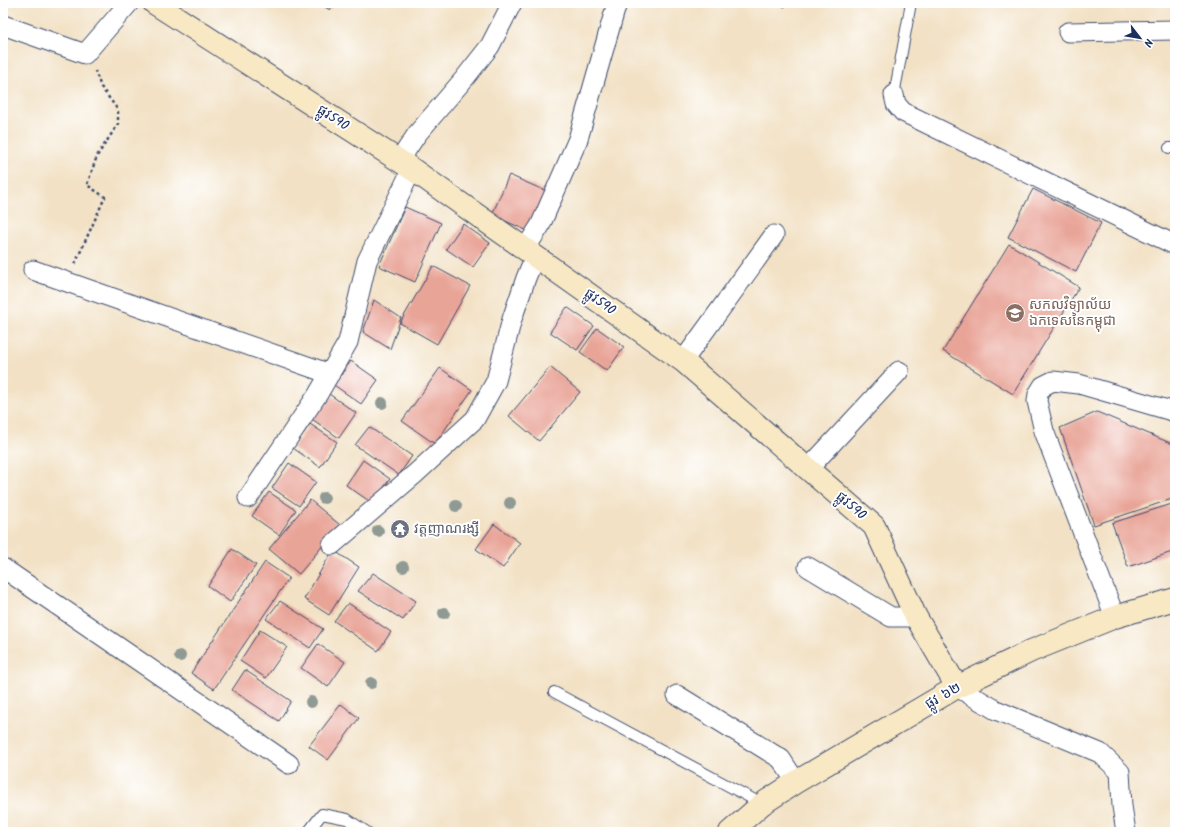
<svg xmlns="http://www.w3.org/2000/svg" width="1178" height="835" font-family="Kalam,'Noto Sans Khmer',sans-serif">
  <rect width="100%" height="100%" fill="#fff"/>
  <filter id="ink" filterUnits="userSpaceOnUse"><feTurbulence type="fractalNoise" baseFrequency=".025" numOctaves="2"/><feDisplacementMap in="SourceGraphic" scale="8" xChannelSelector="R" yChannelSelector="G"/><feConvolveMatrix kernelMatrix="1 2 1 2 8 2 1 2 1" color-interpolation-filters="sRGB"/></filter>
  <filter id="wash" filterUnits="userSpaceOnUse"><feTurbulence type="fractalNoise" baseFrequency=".012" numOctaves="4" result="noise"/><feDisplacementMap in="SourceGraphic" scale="16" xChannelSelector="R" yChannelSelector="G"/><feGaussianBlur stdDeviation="0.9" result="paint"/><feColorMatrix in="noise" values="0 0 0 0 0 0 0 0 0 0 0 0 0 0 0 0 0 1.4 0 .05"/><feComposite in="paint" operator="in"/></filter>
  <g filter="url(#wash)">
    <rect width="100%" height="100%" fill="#f2e1c4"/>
    <g id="blocks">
      <!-- building -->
      <path fill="#e9a498" d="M 318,3 L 334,3 L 330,10 Z
        M 776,3 L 787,3 L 785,7 Z
        M 509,175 L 546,191 L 528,231 L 492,215 Z
        M 1033,189 L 1101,223 L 1076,272 L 1008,237 Z
        M 405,207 L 441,223 L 415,282 L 379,266 Z
        M 463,224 L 490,243 L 473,267 L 446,249 Z
        M 1009,244 L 1079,287 L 1013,394 L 943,351 Z
        M 433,266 L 470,286 L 437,344 L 400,323 Z
        M 374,300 L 401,318 L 390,349 L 363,332 Z
        M 567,307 L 594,326 L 577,350 L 550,332 Z
        M 597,328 L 624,347 L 607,371 L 580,352 Z
        M 351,361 L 378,380 L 361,404 L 334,385 Z
        M 550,367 L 580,392 L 539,441 L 509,416 Z
        M 440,368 L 472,390 L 435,444 L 402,421 Z
        M 329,394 L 356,413 L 339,438 L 312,419 Z
        M 1097,412 L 1175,445 L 1175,498 L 1094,525 L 1060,428 Z
        M 310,424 L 337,442 L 320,467 L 293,448 Z
        M 369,427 L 412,456 L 399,475 L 355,445 Z
        M 363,460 L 390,479 L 372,503 L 346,485 Z
        M 289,463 L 316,482 L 299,506 L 272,488 Z
        M 269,492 L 296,510 L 279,535 L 252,516 Z
        M 310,500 L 340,525 L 299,574 L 269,549 Z
        M 1175,503 L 1175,551 L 1128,567 L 1112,523 Z
        M 494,524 L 520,543 L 503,568 L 476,549 Z
        M 232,549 L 256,565 L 230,602 L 208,586 Z
        M 333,550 L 359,567 L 329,615 L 304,599 Z
        M 265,562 L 289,578 L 214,689 L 191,673 Z
        M 373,573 L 416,601 L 403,620 L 358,591 Z
        M 280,601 L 323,629 L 310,648 L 266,619 Z
        M 348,603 L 391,632 L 378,651 L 334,621 Z
        M 260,630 L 287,647 L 266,678 L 240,661 Z
        M 318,644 L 345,662 L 328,687 L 301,668 Z
        M 245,670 L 291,701 L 279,721 L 232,690 Z
        M 341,704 L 359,718 L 328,760 L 309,746 Z"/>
    </g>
  </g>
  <g filter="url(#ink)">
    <use href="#blocks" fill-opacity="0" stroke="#3b4a6d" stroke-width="1"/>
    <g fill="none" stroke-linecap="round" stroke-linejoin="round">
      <defs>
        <path id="lane" d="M 894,95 L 911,3
          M 1169,148 L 1175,148
          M 554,692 L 762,804
          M 308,832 L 322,814 L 347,819 L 367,832"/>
        <path id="street" d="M 3,25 L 85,54 L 129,3
          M 1068,32 L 1175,30
          M 894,95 L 896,104 L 903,112 L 1175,245
          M 399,161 L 417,134 L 464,79 L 490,46 L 512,3
          M 525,249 L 540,226 L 578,139 L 617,3
          M 33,270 L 330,374
          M 683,361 L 774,235
          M 808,469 L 899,371
          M 248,498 L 318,394 L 348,342 L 367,261 L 412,169
          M 332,545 L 415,474 L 475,419 L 496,381 L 512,319 L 526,278 L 535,256
          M 808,567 L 891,617 L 916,617
          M 3,568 L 289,764
          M 1115,617 L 1044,431 L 1037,401 L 1038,394 L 1043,386 L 1053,381 L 1079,384 L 1175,412
          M 957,687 L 996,710 L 1100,753 L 1120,772 L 1122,806 L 1126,832
          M 677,695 L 781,759 L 796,782"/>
        <path id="secondary" d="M 154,3 L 412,169 L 683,361 L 874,526 L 916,617 L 957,687
          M 730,832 L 762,804 L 796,782 L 957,687 L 1031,651 L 1115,617 L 1175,599"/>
      </defs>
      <!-- lane casing -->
      <use href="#lane" stroke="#3b4a6d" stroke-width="12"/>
      <!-- street casing -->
      <use href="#street" stroke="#3b4a6d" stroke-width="21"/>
      <!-- secondary casing -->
      <use href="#secondary" stroke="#3b4a6d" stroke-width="24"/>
      <!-- path -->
      <path stroke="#3b4a6d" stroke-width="2.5" stroke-dasharray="3 3" stroke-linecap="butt" d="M 75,264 L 105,197 L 87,185 L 97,156 L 118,124 L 118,110 L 101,87 L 95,71"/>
      <!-- lane -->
      <use href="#lane" stroke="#fff" stroke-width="10"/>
      <!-- street -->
      <use href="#street" stroke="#fff" stroke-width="19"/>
      <!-- secondary -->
      <use href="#secondary" stroke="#f8e8c3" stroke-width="22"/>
    </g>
    <!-- trees -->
    <g fill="#8e9a93">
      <circle cx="382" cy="403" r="6"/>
      <circle cx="324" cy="498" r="6"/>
      <circle cx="510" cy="503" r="6"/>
      <circle cx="456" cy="506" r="6"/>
      <circle cx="378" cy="531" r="6"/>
      <circle cx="403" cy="567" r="6"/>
      <circle cx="444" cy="613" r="6"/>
      <circle cx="180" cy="656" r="6"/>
      <circle cx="371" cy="683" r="6"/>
      <circle cx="311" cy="702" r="6"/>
    </g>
  </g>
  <!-- icons -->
  <defs>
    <symbol id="university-disc" viewBox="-11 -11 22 22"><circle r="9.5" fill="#8d6e63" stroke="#fff"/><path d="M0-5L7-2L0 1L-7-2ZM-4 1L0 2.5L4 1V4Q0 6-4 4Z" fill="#fff"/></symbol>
    <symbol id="temple-disc" viewBox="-11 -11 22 22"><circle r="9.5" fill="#6b7280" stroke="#fff"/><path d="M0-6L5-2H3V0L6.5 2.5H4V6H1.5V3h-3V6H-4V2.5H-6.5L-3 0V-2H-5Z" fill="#fff"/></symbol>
  </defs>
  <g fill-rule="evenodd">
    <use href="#university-disc" x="1004" y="302" width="22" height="22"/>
    <use href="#temple-disc" x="389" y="518" width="22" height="22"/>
  </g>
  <g text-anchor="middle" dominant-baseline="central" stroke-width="4" stroke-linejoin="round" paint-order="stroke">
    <!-- street labels -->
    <g font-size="14" fill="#1b2f5e" stroke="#fff">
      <text transform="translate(333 118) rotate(33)">ផ្លូវ590</text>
      <text transform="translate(600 302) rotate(36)">ផ្លូវ590</text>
      <text transform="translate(851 506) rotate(41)">ផ្លូវ590</text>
      <text transform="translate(943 696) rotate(-30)">ផ្លូវ ៦២</text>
    </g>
    <!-- education labels -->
    <g font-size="14" fill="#785e54" stroke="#fff" text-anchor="start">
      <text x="1029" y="305">សកលវិទ្យាល័យ<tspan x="1029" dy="16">ឯកទេសនៃកម្ពុជា</tspan></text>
    </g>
    <!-- worship labels -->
    <g font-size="14" fill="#5b616d" stroke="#fff" text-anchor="start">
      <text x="414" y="529">វត្តញាណរង្សី</text>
    </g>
  </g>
  <!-- margin -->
  <rect width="1178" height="835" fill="none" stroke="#fff" stroke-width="16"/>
  <!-- north arrow -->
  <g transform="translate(1140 38) rotate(121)" stroke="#ffffff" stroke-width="3" paint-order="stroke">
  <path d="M0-3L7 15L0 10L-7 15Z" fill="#1b2f5e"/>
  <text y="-6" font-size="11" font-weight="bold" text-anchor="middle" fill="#1b2f5e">N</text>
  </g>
</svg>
